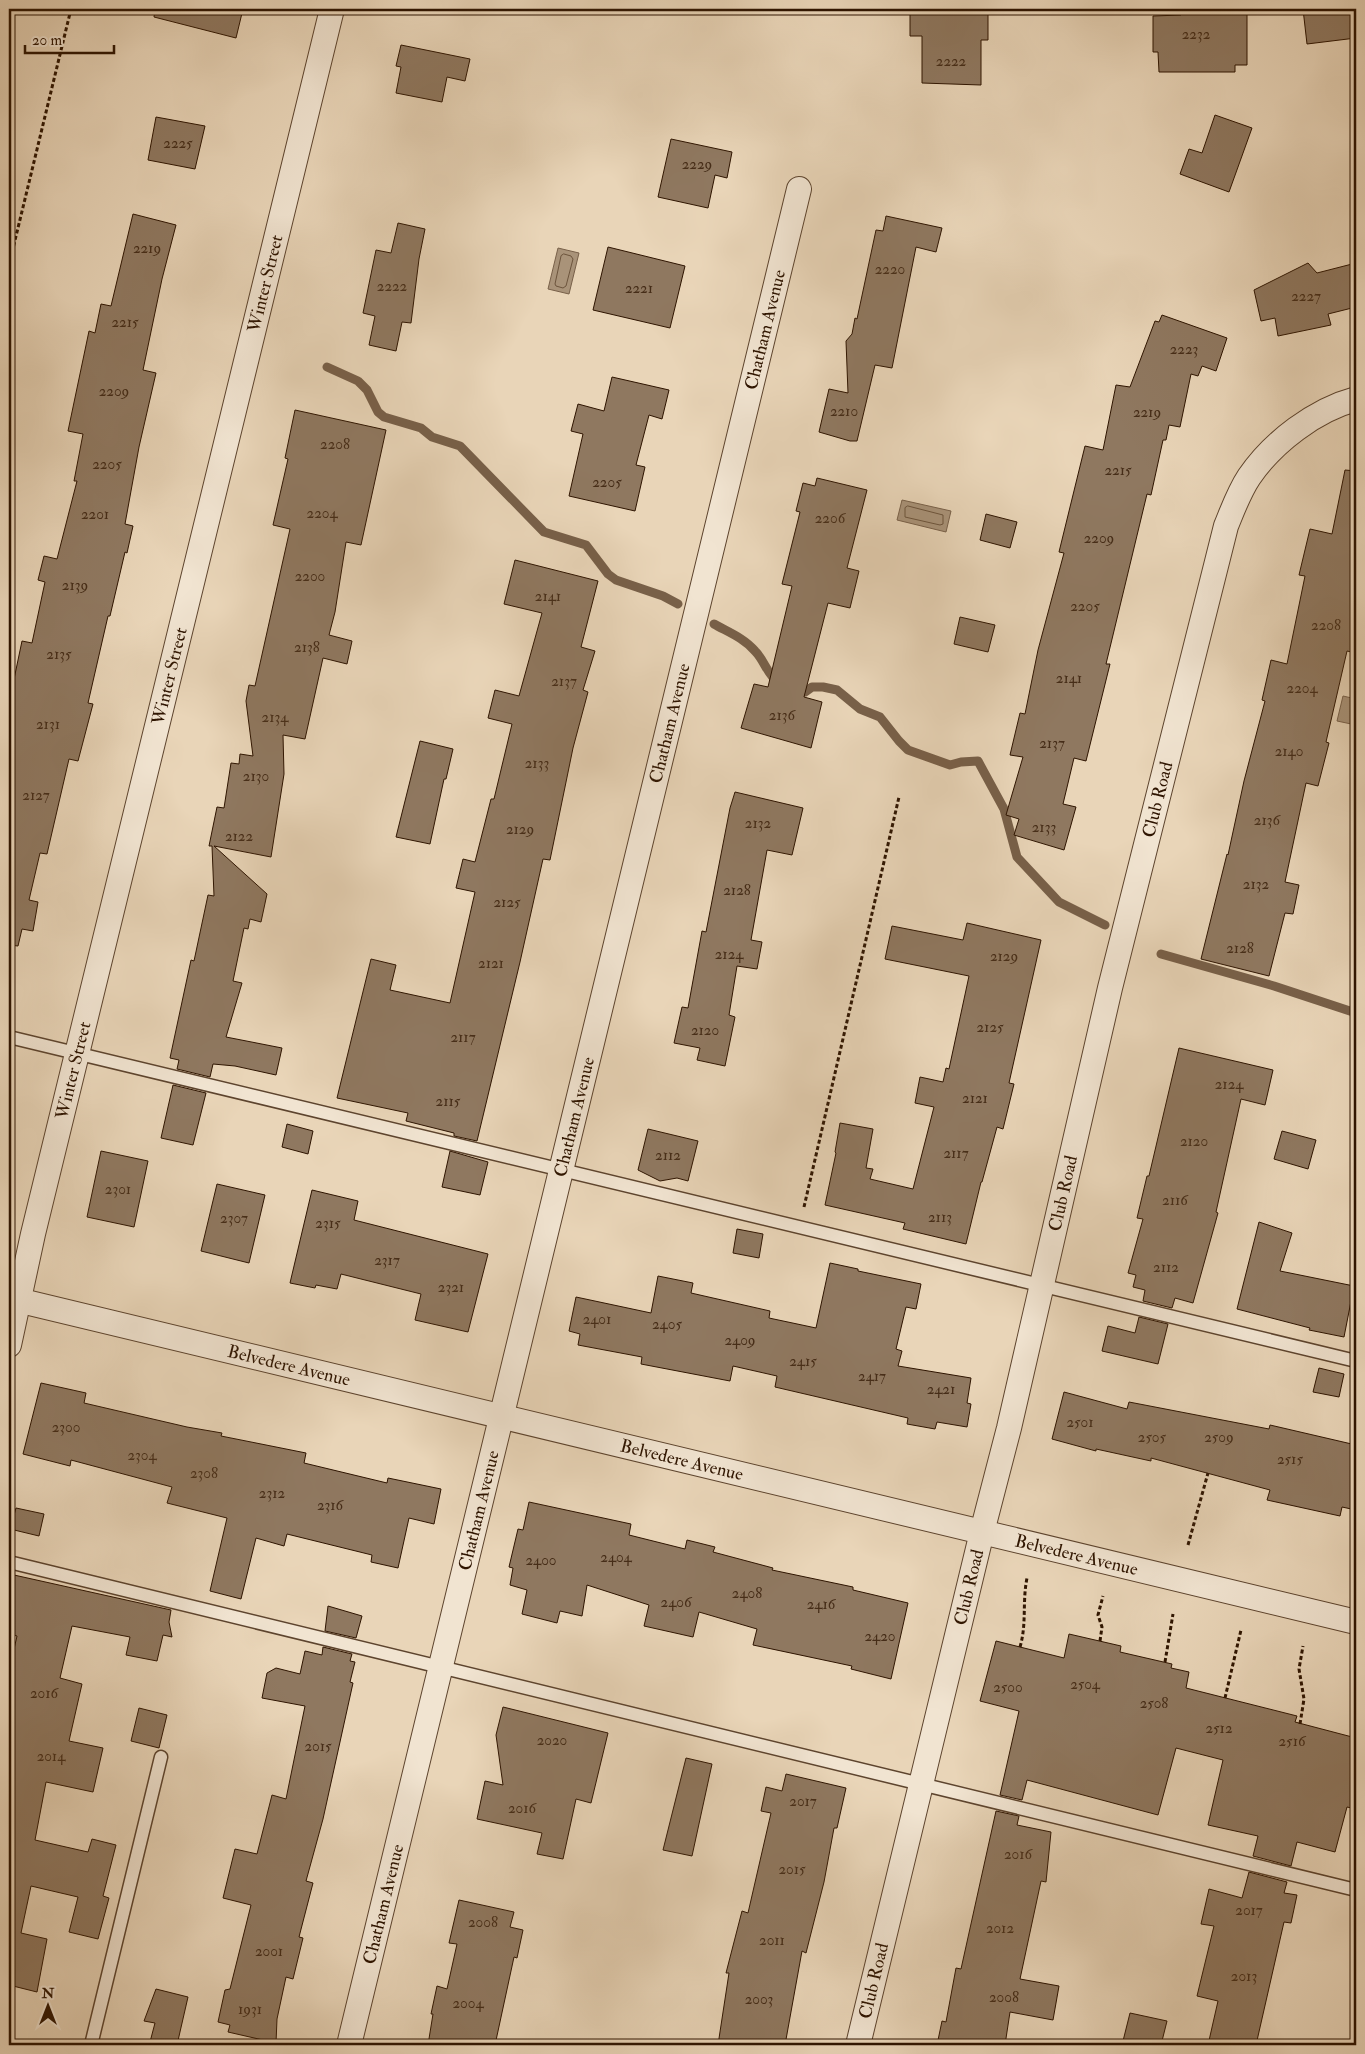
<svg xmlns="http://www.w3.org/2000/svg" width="1365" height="2054" font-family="'IM FELL Double Pica',serif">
  <rect width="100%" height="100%" fill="#e9d5b8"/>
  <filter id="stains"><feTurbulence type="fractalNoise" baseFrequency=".004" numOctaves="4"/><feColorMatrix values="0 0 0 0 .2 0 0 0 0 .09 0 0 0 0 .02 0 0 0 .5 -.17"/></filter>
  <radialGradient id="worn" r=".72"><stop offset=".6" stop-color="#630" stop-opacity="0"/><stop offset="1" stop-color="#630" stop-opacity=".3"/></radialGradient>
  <!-- water -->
  <path fill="#a99379" stroke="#786049" d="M 558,248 L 579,253 L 569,294 L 548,289 Z
    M 902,500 L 951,511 L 946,532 L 897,520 Z
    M 1343,696 L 1356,699 L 1356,725 L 1337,721 Z"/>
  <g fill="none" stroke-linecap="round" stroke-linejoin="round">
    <!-- shore -->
    <path stroke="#6c543c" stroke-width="1" d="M 564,254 L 571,256 L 573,259 L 566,286 L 563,288 L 556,286 L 555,284 L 561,256 Z
      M 908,506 L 943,515 L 943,524 L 940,525 L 905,517 L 905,508 Z"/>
    <!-- stream -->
    <path stroke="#786049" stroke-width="9" d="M 327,367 L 358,381 L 367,390 L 378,412 L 384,417 L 421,428 L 432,437 L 460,446 L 544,532 L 586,545 L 608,574 L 616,580 L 663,596 L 678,604
      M 714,624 C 728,632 744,638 755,651 C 765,661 767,675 779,683
      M 794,692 L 805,692 L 812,687 L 823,687 L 837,690 L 860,709 L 880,717 L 899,741 L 908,750 L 950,765 L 961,762 L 978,761 L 1004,809 L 1017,857 L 1059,902 L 1105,925
      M 1161,954 L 1274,986 L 1356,1013"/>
  </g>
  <!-- building -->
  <path fill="#8f7860" stroke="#2e1400" d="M 155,9 L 243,9 L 236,38 L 154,17 Z
    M 1181,9 L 1247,9 L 1247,65 L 1235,65 L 1235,72 L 1159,72 L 1158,52 L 1153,52 L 1153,16 L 1181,15 Z
    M 1303,9 L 1356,9 L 1356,38 L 1307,44 Z
    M 988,10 L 988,40 L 981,40 L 981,85 L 922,83 L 922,36 L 910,36 L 910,11 Z
    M 401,45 L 470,59 L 465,81 L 447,77 L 442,102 L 396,93 L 401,67 L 396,66 Z
    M 1215,115 L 1252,128 L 1229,192 L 1180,174 L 1189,149 L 1202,153 Z
    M 156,117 L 205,126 L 195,169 L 148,160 Z
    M 671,139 L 732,152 L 727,178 L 715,175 L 708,208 L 658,197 Z
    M 133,214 L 176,225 L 162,279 L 143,370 L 156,373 L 139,447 L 125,524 L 133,526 L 127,553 L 125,552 L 110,616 L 108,616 L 88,703 L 93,704 L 78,761 L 69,759 L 47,854 L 40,853 L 29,900 L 38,902 L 33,931 L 22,929 L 18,946 L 9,945 L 9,683 L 13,684 L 22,641 L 32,643 L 45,582 L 38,580 L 44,556 L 57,559 L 77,481 L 74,481 L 83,434 L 68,431 L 89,331 L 95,333 L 101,304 L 111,306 Z
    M 886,216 L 942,228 L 936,252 L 916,247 L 892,368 L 875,365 L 857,441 L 850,441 L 819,432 L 829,389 L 848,393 L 846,341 L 852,334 L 855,318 L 857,319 L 876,230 L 883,231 Z
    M 398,223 L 425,229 L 419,259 L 411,323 L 402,322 L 396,351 L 369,345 L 375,316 L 363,313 L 376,250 L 391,253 Z
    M 608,247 L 685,266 L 670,328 L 593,310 Z
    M 1308,263 L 1317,273 L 1356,263 L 1356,307 L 1328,314 L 1331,325 L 1278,336 L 1275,318 L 1261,321 L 1254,290 Z
    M 1162,315 L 1227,338 L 1216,371 L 1202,366 L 1198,376 L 1191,374 L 1180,427 L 1169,425 L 1166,440 L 1163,440 L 1151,495 L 1147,494 L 1106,664 L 1110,664 L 1086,761 L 1074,758 L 1063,804 L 1076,807 L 1064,850 L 1014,835 L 1019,819 L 1006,815 L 1023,757 L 1010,755 L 1020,713 L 1025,714 L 1038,650 L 1064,553 L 1059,552 L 1085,446 L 1103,450 L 1116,385 L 1130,387 L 1155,321 L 1159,322 Z
    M 612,377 L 669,390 L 662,419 L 649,415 L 636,465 L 645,467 L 635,511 L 569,496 L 583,434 L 571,431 L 578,404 L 604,411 Z
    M 295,410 L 386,430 L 361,545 L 346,542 L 335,612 L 329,635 L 352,641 L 347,664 L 323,658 L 305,739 L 283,735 L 284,774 L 271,857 L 214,846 L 267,894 L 261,922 L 250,919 L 248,929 L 244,928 L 233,981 L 242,983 L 226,1037 L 282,1048 L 276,1075 L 235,1066 L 213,1064 L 210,1077 L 177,1069 L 179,1060 L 170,1058 L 191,960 L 194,961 L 208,895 L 214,896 L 212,846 L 209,846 L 217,807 L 224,808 L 231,763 L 239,764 L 240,754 L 253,756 L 246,701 L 249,685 L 255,686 L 290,529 L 273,525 L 288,459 L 285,458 Z
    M 1345,470 L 1356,471 L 1356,653 L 1347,651 L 1326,742 L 1329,743 L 1318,786 L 1306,783 L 1285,882 L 1299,885 L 1293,914 L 1285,913 L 1269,976 L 1201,959 L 1227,854 L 1228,855 L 1244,781 L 1265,701 L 1262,700 L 1271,660 L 1287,664 L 1305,576 L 1299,575 L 1310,529 L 1332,534 Z
    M 817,478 L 867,490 L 847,568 L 859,571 L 850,608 L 828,603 L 804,697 L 822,702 L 811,748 L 741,728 L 754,684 L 768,687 L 792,586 L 782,584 L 800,512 L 796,511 L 803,483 L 815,486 Z
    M 986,514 L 1017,522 L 1010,548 L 980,540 Z
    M 515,560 L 598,581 L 581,647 L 595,651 L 583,690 L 588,692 L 573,748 L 550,860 L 543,859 L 520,962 L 477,1141 L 454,1136 L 454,1133 L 406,1121 L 408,1113 L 337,1098 L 371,959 L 396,965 L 390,990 L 450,1003 L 475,892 L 456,888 L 463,859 L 475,862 L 491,799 L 494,799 L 512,724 L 488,718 L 495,690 L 519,696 L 542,613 L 504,604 Z
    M 960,617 L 995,625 L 988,652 L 954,644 Z
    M 420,741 L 453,749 L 446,779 L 444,779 L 430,844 L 396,837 Z
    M 735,792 L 803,808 L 792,855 L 767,850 L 751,940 L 762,942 L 757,969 L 737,966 L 729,1015 L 735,1017 L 725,1066 L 697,1060 L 700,1048 L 674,1043 L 682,1007 L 688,1008 L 702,931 L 706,932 L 730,808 Z
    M 967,923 L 1041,940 L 1009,1083 L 1014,1084 L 1003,1129 L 997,1127 L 982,1182 L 981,1182 L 966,1244 L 903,1229 L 905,1223 L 825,1205 L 836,1153 L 835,1152 L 840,1123 L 873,1129 L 866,1168 L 873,1169 L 870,1179 L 913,1189 L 934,1107 L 915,1103 L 920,1077 L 943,1082 L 946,1068 L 949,1069 L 969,976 L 885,959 L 892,926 L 963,940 Z
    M 1179,1048 L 1273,1070 L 1265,1105 L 1241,1099 L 1216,1212 L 1218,1213 L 1193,1303 L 1175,1298 L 1172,1308 L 1143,1301 L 1145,1290 L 1133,1287 L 1136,1275 L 1128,1273 L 1143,1219 L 1137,1218 L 1147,1176 L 1149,1176 Z
    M 173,1085 L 206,1093 L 193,1145 L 161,1138 Z
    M 287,1124 L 313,1131 L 308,1154 L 282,1147 Z
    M 648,1129 L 698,1141 L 688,1181 L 677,1178 L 660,1181 L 638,1170 Z
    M 1282,1131 L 1316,1140 L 1308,1169 L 1274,1159 Z
    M 101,1151 L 148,1161 L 134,1227 L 87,1217 Z
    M 450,1151 L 488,1162 L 480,1195 L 442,1187 Z
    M 217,1184 L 265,1195 L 249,1263 L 201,1251 Z
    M 312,1190 L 358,1201 L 354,1220 L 488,1254 L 468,1332 L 415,1320 L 421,1294 L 341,1274 L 337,1289 L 316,1285 L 315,1288 L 290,1283 Z
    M 1259,1222 L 1292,1233 L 1280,1271 L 1354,1286 L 1344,1337 L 1309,1330 L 1310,1328 L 1237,1309 Z
    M 737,1229 L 763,1234 L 759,1258 L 733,1253 Z
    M 830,1263 L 858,1269 L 858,1271 L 921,1284 L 916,1309 L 906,1307 L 896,1349 L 902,1351 L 898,1366 L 971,1378 L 967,1403 L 971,1404 L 967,1427 L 937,1422 L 935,1429 L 907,1424 L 908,1418 L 775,1387 L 777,1376 L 733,1366 L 730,1381 L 641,1364 L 642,1357 L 578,1345 L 580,1334 L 569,1331 L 576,1297 L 651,1313 L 658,1276 L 693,1283 L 691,1293 L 770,1311 L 769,1318 L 816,1328 Z
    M 1139,1317 L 1168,1324 L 1158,1364 L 1102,1351 L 1108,1326 L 1135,1333 Z
    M 1319,1368 L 1344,1374 L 1339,1397 L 1313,1392 Z
    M 41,1383 L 86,1393 L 84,1403 L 187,1427 L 222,1433 L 221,1436 L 306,1453 L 304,1463 L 387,1483 L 388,1478 L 441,1489 L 434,1524 L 409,1518 L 398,1568 L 371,1562 L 372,1555 L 287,1534 L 284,1546 L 256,1538 L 241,1599 L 210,1591 L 227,1518 L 167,1503 L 172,1487 L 71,1460 L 70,1466 L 23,1454 Z
    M 1064,1392 L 1127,1409 L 1129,1402 L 1269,1429 L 1270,1425 L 1356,1445 L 1356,1510 L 1342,1507 L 1340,1516 L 1267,1500 L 1270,1490 L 1151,1458 L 1151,1461 L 1096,1449 L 1096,1451 L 1052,1439 Z
    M 529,1502 L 631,1524 L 629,1535 L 685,1549 L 687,1540 L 715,1547 L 713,1552 L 773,1568 L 772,1570 L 853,1587 L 853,1590 L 908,1603 L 891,1679 L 851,1669 L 852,1666 L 753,1645 L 757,1629 L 699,1612 L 693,1637 L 644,1626 L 649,1605 L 587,1585 L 582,1616 L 560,1611 L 557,1623 L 522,1614 L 527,1590 L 510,1585 L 513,1568 L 509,1567 L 518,1529 L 523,1530 Z
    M 16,1508 L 44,1514 L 39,1536 L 10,1529 Z
    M 14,1575 L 171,1610 L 169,1622 L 172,1637 L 163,1635 L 157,1661 L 126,1655 L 130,1637 L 72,1626 L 60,1678 L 82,1684 L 69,1741 L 103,1748 L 93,1792 L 46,1782 L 35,1840 L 88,1852 L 92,1839 L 116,1845 L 103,1896 L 109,1898 L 98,1939 L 69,1932 L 78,1897 L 31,1886 L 21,1933 L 47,1939 L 37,1992 L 9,1985 L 9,1671 L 17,1636 L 9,1634 L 9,1599 Z
    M 328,1606 L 362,1616 L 356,1638 L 325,1631 Z
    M 1069,1634 L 1121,1646 L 1120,1652 L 1172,1664 L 1171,1668 L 1189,1672 L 1186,1688 L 1297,1716 L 1295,1722 L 1356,1738 L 1356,1809 L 1347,1807 L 1335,1852 L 1297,1842 L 1291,1866 L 1253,1856 L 1258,1836 L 1208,1825 L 1223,1760 L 1176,1748 L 1158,1815 L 1027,1780 L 1022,1800 L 1000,1795 L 1019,1711 L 980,1701 L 996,1641 L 1064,1658 Z
    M 323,1647 L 352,1654 L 350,1661 L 355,1662 L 350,1682 L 353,1683 L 323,1819 L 306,1881 L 313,1883 L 299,1937 L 303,1938 L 293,1979 L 286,1977 L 277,2019 L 276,2043 L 228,2032 L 230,2025 L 218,2022 L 225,1990 L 230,1989 L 251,1905 L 223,1898 L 235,1849 L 257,1854 L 272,1795 L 286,1799 L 305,1706 L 262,1698 L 267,1673 L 276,1668 L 300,1674 L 305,1651 L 322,1655 Z
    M 503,1707 L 608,1733 L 591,1803 L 576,1799 L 563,1859 L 537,1854 L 542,1833 L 477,1819 L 485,1781 L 503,1785 L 496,1735 Z
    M 139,1708 L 167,1715 L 159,1748 L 131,1741 Z
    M 686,1758 L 712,1764 L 692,1856 L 663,1850 Z
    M 786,1774 L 846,1788 L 837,1828 L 834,1828 L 824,1882 L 806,1953 L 802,1951 L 785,2045 L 718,2045 L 729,1973 L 726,1973 L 742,1911 L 748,1913 L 771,1813 L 761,1811 L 766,1787 L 782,1791 Z
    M 996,1811 L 1019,1816 L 1017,1825 L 1051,1832 L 1046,1882 L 1041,1881 L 1020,1979 L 1059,1986 L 1053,2020 L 1010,2012 L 1005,2045 L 937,2045 L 942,2021 L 946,2022 L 956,1968 L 961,1969 Z
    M 1249,1872 L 1287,1882 L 1284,1893 L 1297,1895 L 1291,1923 L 1284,1922 L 1256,2045 L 1208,2045 L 1218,2001 L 1197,1996 L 1214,1926 L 1201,1924 L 1209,1889 L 1242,1898 Z
    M 459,1900 L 514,1912 L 510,1927 L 523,1930 L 517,1958 L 514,1957 L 495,2045 L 428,2045 L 433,2014 L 431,2014 L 437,1986 L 447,1989 L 457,1944 L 449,1943 Z
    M 156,1989 L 188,1997 L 177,2045 L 163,2045 L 150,2042 L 155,2023 L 144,2021 Z
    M 1130,2013 L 1167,2021 L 1161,2045 L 1122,2045 Z"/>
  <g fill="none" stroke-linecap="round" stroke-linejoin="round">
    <defs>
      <path id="lane" d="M 9,1037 L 1356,1361
        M 9,1562 L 1356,1890
        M 91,2045 L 161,1757"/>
      <g id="street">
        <path id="s1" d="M 9,1298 L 1356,1622"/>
        <path id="s2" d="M 9,1345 L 33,1234 L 332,9"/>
        <path id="s3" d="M 349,2045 L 799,189"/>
        <path id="s4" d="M 858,2045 L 982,1532 L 1009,1428 L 1110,988 L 1226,526 C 1233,509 1239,492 1249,477 C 1273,442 1315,410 1356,399"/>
      </g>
    </defs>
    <!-- lane casing -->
    <use href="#lane" stroke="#5d442e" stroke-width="15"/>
    <!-- street casing -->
    <use href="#street" stroke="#5d442e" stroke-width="26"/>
    <!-- path -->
    <path stroke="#2e1400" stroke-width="3" stroke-dasharray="4 2.5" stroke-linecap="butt" d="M 9,265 L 71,9
      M 804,1207 L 899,797
      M 1188,1545 L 1208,1473
      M 1100,1641 L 1102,1627 L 1098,1615 L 1103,1596
      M 1020,1647 C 1027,1623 1022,1603 1027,1578
      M 1165,1662 L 1173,1614
      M 1356,1696 L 1356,1706
      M 1225,1698 L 1241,1630
      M 1300,1724 L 1304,1699 L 1299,1669 L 1303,1646"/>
    <!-- lane -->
    <use href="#lane" stroke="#f1e4d1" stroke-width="12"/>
    <!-- street -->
    <use href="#street" stroke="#f1e4d1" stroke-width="24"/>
  </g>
  <g text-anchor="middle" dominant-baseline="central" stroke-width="5" stroke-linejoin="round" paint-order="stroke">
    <!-- number labels -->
    <g font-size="15" fill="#462d18">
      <text x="1196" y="34">2232</text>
      <text x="951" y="61">2222</text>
      <text x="178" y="143">2225</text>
      <text x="697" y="164">2229</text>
      <text x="147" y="248">2219</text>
      <text x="890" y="269">2220</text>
      <text x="392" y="286">2222</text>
      <text x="639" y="288">2221</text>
      <text x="1306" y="296">2227</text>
      <text x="125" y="322">2215</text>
      <text x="1184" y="349">2223</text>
      <text x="114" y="391">2209</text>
      <text x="844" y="411">2210</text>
      <text x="1147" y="412">2219</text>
      <text x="335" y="444">2208</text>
      <text x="107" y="464">2205</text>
      <text x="1118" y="470">2215</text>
      <text x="607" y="482">2205</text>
      <text x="322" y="513">2204</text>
      <text x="95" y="514">2201</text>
      <text x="830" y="518">2206</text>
      <text x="1099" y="538">2209</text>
      <text x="310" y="576">2200</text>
      <text x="75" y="585">2139</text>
      <text x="548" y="596">2141</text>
      <text x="1085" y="606">2205</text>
      <text x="1326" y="625">2208</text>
      <text x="307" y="647">2138</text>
      <text x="59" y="654">2135</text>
      <text x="1069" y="678">2141</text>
      <text x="564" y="681">2137</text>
      <text x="1302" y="688">2204</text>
      <text x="782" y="715">2136</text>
      <text x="275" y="717">2134</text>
      <text x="48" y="724">2131</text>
      <text x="1052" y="743">2137</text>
      <text x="1289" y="751">2140</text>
      <text x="537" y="763">2133</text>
      <text x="256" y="776">2130</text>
      <text x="36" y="795">2127</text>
      <text x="1267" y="820">2136</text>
      <text x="758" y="823">2132</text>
      <text x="1044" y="827">2133</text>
      <text x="520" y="829">2129</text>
      <text x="239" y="836">2122</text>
      <text x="1256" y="884">2132</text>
      <text x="737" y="890">2128</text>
      <text x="507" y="902">2125</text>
      <text x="1240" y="948">2128</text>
      <text x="729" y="954">2124</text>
      <text x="1004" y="956">2129</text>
      <text x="491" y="963">2121</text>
      <text x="990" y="1027">2125</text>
      <text x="705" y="1030">2120</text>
      <text x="463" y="1037">2117</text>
      <text x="1229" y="1084">2124</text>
      <text x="975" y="1098">2121</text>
      <text x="448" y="1101">2115</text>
      <text x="1194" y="1141">2120</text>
      <text x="956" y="1153">2117</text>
      <text x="668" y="1155">2112</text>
      <text x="118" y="1189">2301</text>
      <text x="1175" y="1200">2116</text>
      <text x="940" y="1217">2113</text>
      <text x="234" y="1218">2307</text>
      <text x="328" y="1223">2315</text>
      <text x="387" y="1260">2317</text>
      <text x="1166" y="1267">2112</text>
      <text x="451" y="1287">2321</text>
      <text x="597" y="1319">2401</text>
      <text x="667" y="1324">2405</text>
      <text x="740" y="1340">2409</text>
      <text x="803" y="1361">2415</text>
      <text x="872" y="1376">2417</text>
      <text x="941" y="1389">2421</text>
      <text x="1080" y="1422">2501</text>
      <text x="66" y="1427">2300</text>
      <text x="1152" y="1437">2505</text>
      <text x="1219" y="1437">2509</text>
      <text x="142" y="1455">2304</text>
      <text x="1290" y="1459">2515</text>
      <text x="204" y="1473">2308</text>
      <text x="272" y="1493">2312</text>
      <text x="330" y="1505">2316</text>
      <text x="616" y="1557">2404</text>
      <text x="541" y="1560">2400</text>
      <text x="747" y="1593">2408</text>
      <text x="676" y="1602">2406</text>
      <text x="821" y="1604">2416</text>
      <text x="880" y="1636">2420</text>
      <text x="1085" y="1684">2504</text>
      <text x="1008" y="1687">2500</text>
      <text x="44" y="1693">2016</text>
      <text x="1154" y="1703">2508</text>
      <text x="1219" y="1728">2512</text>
      <text x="552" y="1740">2020</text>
      <text x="1292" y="1741">2516</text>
      <text x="318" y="1746">2015</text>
      <text x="51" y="1756">2014</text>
      <text x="803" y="1801">2017</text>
      <text x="522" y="1808">2016</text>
      <text x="1018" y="1854">2016</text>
      <text x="792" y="1869">2015</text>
      <text x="1249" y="1910">2017</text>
      <text x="483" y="1922">2008</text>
      <text x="1000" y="1928">2012</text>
      <text x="772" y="1940">2011</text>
      <text x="269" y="1951">2001</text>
      <text x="1244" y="1976">2013</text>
      <text x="1004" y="1997">2008</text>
      <text x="759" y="1999">2003</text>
      <text x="468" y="2003">2004</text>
      <text x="250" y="2009">1931</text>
    </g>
    <!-- street labels -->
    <g font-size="18" fill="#2e1400" stroke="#f1e4d1">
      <text stroke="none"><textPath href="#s2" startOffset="1092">Winter Street</textPath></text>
      <text stroke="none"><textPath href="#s3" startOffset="1765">Chatham Avenue</textPath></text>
      <text stroke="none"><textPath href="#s2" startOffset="688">Winter Street</textPath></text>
      <text stroke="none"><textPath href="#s3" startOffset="1360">Chatham Avenue</textPath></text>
      <text stroke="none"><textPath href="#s4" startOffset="1281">Club Road</textPath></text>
      <text stroke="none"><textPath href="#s2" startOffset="282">Winter Street</textPath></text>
      <text stroke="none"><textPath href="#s3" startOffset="955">Chatham Avenue</textPath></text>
      <text stroke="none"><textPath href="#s4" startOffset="876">Club Road</textPath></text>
      <text stroke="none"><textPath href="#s1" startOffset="288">Belvedere Avenue</textPath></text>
      <text stroke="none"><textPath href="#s1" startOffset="692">Belvedere Avenue</textPath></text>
      <text stroke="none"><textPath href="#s3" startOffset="550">Chatham Avenue</textPath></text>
      <text stroke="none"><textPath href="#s1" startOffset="1098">Belvedere Avenue</textPath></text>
      <text stroke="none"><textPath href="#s4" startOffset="471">Club Road</textPath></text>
      <text stroke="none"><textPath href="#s3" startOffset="145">Chatham Avenue</textPath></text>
      <text stroke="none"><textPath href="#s4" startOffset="66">Club Road</textPath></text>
    </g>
  </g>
  <!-- margin -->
  <rect width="1365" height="2054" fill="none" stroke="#e9d5b8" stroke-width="30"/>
  <rect x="10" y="10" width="1345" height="2034" fill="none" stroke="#2e1400" stroke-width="2.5"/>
  <rect x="15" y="15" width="1335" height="2024" fill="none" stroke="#2e1400"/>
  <!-- north arrow -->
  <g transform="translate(48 2006)" stroke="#f1e4d1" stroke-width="4" paint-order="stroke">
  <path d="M0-4L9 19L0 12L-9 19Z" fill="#2e1400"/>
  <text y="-8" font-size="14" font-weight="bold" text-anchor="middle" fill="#2e1400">N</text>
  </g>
  <!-- scale -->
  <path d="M25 45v8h89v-8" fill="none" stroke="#2e1400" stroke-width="2.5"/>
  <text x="32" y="45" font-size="15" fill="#2e1400" stroke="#f1e4d1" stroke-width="4" paint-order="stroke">20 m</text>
  <rect width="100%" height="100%" filter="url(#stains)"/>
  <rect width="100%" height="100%" fill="url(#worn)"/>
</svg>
